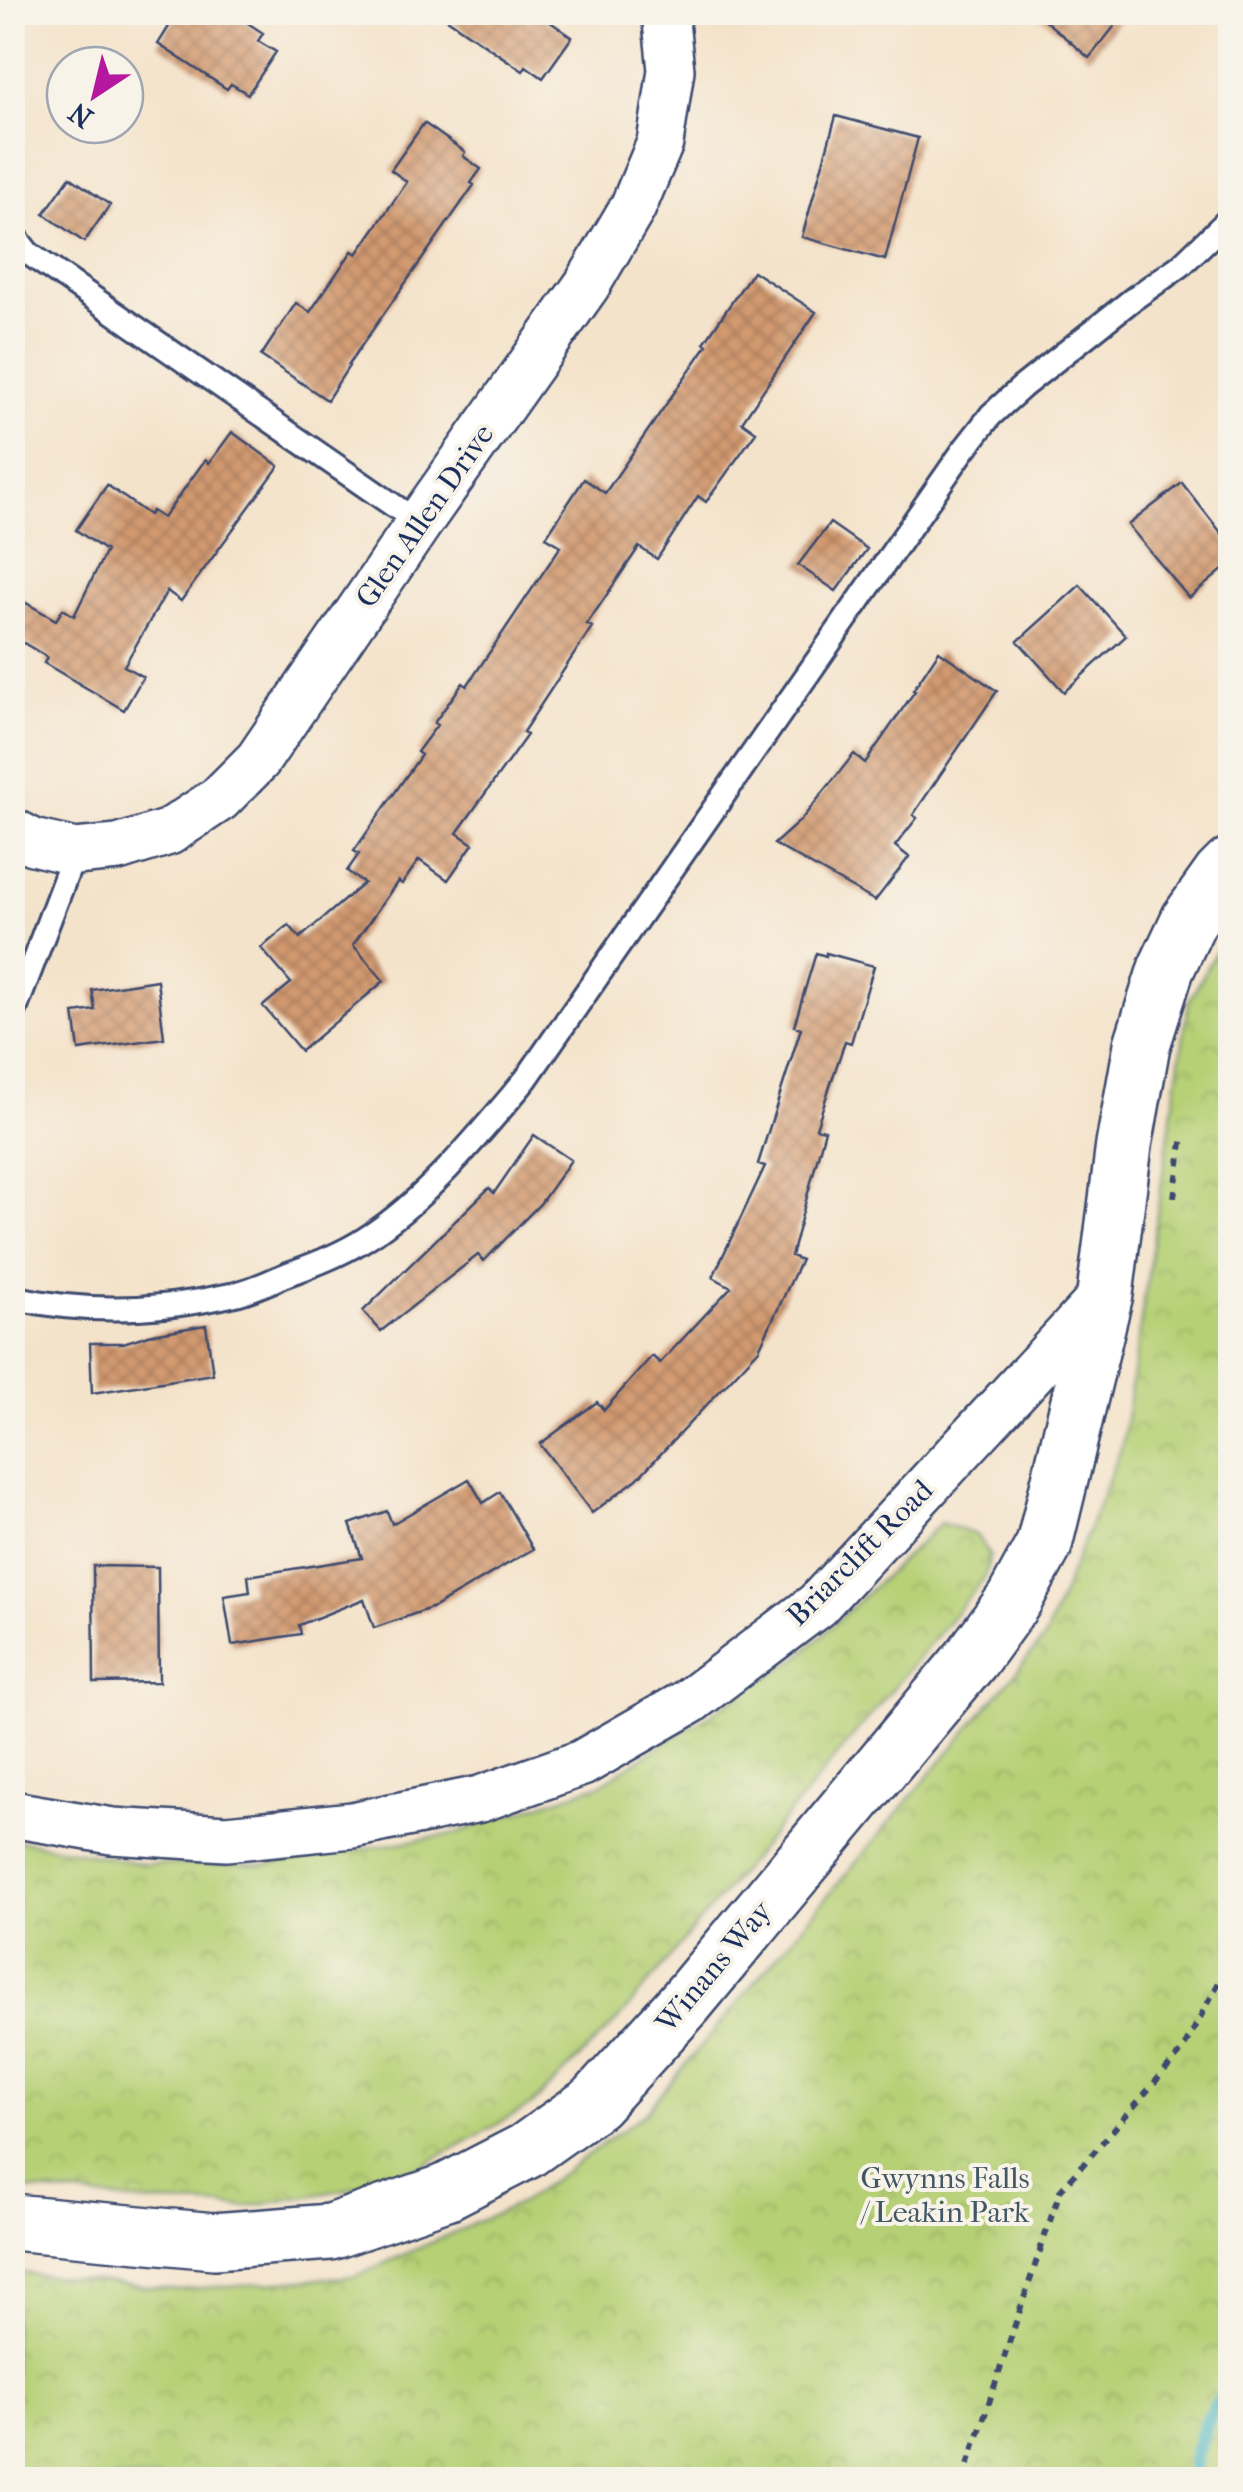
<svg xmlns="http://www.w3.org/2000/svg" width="1243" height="2492" font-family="'IM FELL French Canon',serif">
  <defs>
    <pattern id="park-crowns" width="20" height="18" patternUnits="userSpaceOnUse" patternTransform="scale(2.5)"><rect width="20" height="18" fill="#b6d075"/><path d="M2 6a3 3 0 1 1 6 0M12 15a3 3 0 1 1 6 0" fill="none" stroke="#9cb368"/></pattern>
    <pattern id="building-cross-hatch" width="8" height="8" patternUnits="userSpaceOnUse" patternTransform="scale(2.5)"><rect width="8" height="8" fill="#d39a70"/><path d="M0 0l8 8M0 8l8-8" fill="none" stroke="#aa7e5f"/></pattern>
  </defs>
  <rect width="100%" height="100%" fill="#f7f3e8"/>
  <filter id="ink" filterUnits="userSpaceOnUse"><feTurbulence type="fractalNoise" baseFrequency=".01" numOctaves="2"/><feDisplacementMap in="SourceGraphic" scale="20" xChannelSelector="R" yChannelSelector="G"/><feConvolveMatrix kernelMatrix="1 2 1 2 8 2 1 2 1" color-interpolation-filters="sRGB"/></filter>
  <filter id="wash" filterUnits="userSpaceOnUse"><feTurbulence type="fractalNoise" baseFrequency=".0048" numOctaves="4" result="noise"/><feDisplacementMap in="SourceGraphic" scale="40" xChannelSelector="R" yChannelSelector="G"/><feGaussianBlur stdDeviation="2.25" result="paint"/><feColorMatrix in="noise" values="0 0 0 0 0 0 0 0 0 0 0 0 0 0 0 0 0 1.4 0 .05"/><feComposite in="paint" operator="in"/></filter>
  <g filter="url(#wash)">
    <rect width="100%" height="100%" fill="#f4e3cb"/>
    <!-- park -->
    <path fill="url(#park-crowns)" stroke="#68806a" stroke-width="2.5" d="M 1230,925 L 1230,2479 L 13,2479 L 13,2272 L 177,2290 L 356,2276 L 521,2203 L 644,2114 L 1044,1639 L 1122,1446 L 1189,1001 Z
      M 941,1523 L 976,1535 L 990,1555 L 985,1577 L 618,2020 L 532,2105 L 420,2167 L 365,2186 L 247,2207 L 141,2202 L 13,2188 L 12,1839 L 143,1864 L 264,1865 L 454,1834 L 601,1784 L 799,1657 Z"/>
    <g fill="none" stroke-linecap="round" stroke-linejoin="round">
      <!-- stream -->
      <path stroke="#48b6c2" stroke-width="15" d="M 1192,2480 C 1196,2446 1207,2412 1230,2388"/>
    </g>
    <g id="blocks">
      <!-- building -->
      <path fill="url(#building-cross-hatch)" d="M 178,12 L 231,12 L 263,33 L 258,41 L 276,52 L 248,94 L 231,84 L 227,89 L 158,44 Z
        M 437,12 L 536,12 L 572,37 L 543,78 L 526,66 L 523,71 Z
        M 1035,12 L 1126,12 L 1089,58 Z
        M 836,116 L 918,138 L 885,260 L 802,237 Z
        M 424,123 L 465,152 L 463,156 L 481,169 L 471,183 L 474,185 L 348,365 L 349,366 L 327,400 L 261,356 L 296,303 L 310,312 L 352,251 L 357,254 L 407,182 L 391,170 Z
        M 70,177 L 110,205 L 84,242 L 44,214 Z
        M 753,271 L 816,312 L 742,422 L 756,432 L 706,502 L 698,496 L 657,559 L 639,547 L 587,624 L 592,627 L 523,732 L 527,735 L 457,833 L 473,844 L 448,880 L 419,860 L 402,884 L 398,881 L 353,945 L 384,981 L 301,1051 L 263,1006 L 291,983 L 261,948 L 289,925 L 300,938 L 364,883 L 347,871 L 359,854 L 354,851 L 421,755 L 417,752 L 437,725 L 434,723 L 463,683 L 467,686 L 561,546 L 546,537 L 584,479 L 605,493 L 707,345 L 704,343 Z
        M 232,432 L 279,466 L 181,601 L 167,591 L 124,666 L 143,677 L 124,710 L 44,663 L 47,657 L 12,636 L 12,595 L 56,620 L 63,609 L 74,616 L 106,551 L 76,530 L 107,485 L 149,515 L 152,511 L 163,518 L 205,460 L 209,463 Z
        M 1182,483 L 1230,544 L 1230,564 L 1189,598 L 1128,525 Z
        M 830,523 L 867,549 L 836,591 L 798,565 Z
        M 1080,585 L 1126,636 L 1064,692 L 1018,641 Z
        M 939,651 L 997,691 L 913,815 L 917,818 L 895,846 L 909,857 L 875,901 L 774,844 L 801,820 L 854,754 L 865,763 L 915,691 L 913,690 Z
        M 816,953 L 826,956 L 826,953 L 874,966 L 851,1043 L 845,1041 L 816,1128 L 825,1130 L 791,1256 L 801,1260 L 759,1349 L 637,1479 L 592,1513 L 540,1444 L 597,1402 L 604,1410 L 652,1356 L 660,1363 L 731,1287 L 713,1277 L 765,1166 L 758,1164 L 801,1028 L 794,1026 Z
        M 157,980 L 164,1038 L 79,1050 L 74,1013 L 95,1010 L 92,990 Z
        M 534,1135 L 571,1160 L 540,1204 L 484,1261 L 478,1255 L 381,1331 L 363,1311 L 489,1188 L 494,1193 Z
        M 206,1325 L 213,1374 L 92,1393 L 90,1343 L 123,1343 L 152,1334 Z
        M 469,1479 L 483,1503 L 500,1492 L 533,1549 L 434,1607 L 374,1628 L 364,1599 L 299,1625 L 301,1634 L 232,1645 L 224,1596 L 250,1592 L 248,1576 L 362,1558 L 350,1524 L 387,1511 L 392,1524 Z
        M 93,1566 L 158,1567 L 159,1682 L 94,1683 Z"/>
    </g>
  </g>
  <g filter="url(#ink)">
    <use href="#blocks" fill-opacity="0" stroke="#3c4a6e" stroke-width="2.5"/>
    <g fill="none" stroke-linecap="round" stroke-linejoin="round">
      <defs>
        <path id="service" d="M 12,232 L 28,253 L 419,523
          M 12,1018 L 75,852
          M 12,1297 C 84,1314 159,1311 231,1295 C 251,1291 270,1281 288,1274 C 314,1265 342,1254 365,1239 C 425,1201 480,1134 526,1079 L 963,451 L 991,415 L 1022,387 L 1133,299 L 1180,266 L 1230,218"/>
        <path id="minor" d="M 12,831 L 33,842 L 75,852 L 118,848 L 169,832 L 219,799 L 258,760 L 419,523 L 587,285 L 633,207 L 660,143 L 671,70 L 665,12
          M 12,1814 L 112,1831 L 226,1838 L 352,1825 L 480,1799 L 582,1763 L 690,1701 L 817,1605 L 1105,1294"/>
        <path id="tertiary" d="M 12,2222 L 214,2241 L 330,2232 L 446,2192 L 526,2151 L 595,2102 L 685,2003 L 972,1658 L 1014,1600 L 1044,1545 L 1105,1294 L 1124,1145 L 1142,1045 L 1166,969 L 1189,920 L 1221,875 L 1230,866"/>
      </defs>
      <!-- service casing -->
      <use href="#service" stroke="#3c4a6e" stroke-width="28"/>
      <!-- minor casing -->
      <use href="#minor" stroke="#3c4a6e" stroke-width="50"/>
      <!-- tertiary casing -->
      <use href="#tertiary" stroke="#3c4a6e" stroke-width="60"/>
      <!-- path -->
      <path stroke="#3c4a6e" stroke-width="6" stroke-dasharray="8 8" stroke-linecap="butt" d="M 1174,1197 L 1183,1136
        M 963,2480 L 1060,2191 L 1182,2051 L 1230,1962"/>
      <!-- service -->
      <use href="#service" stroke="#fff" stroke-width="22"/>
      <!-- minor -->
      <use href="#minor" stroke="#fff" stroke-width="45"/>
      <!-- tertiary -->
      <use href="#tertiary" stroke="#fff" stroke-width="55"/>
    </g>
  </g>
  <g text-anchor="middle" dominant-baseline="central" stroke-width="8" stroke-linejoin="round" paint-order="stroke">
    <!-- street labels -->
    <g font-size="30" fill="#1b2f5e" stroke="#f7f3e8">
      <text transform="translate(425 516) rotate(-55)">Glen Allen Drive</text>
      <text transform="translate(860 1553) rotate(-45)">Briarclift Road</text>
      <text transform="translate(714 1967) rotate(-50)">Winans Way</text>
    </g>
    <!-- park labels -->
    <g font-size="30" fill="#425764" stroke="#f7f3e8">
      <text x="945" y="2178">Gwynns Falls<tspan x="945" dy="34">/ Leakin Park</tspan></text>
    </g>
  </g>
  <!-- margin -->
  <rect width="1243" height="2492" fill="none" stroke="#f7f3e8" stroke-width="50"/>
  <!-- north arrow -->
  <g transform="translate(95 95) rotate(215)"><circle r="48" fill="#f7f3e8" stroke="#9fa5b1" stroke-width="2.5"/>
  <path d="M0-8L18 38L0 25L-18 38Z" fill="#b5179e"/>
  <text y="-15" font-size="28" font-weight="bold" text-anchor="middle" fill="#1b2f5e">N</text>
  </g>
</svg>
